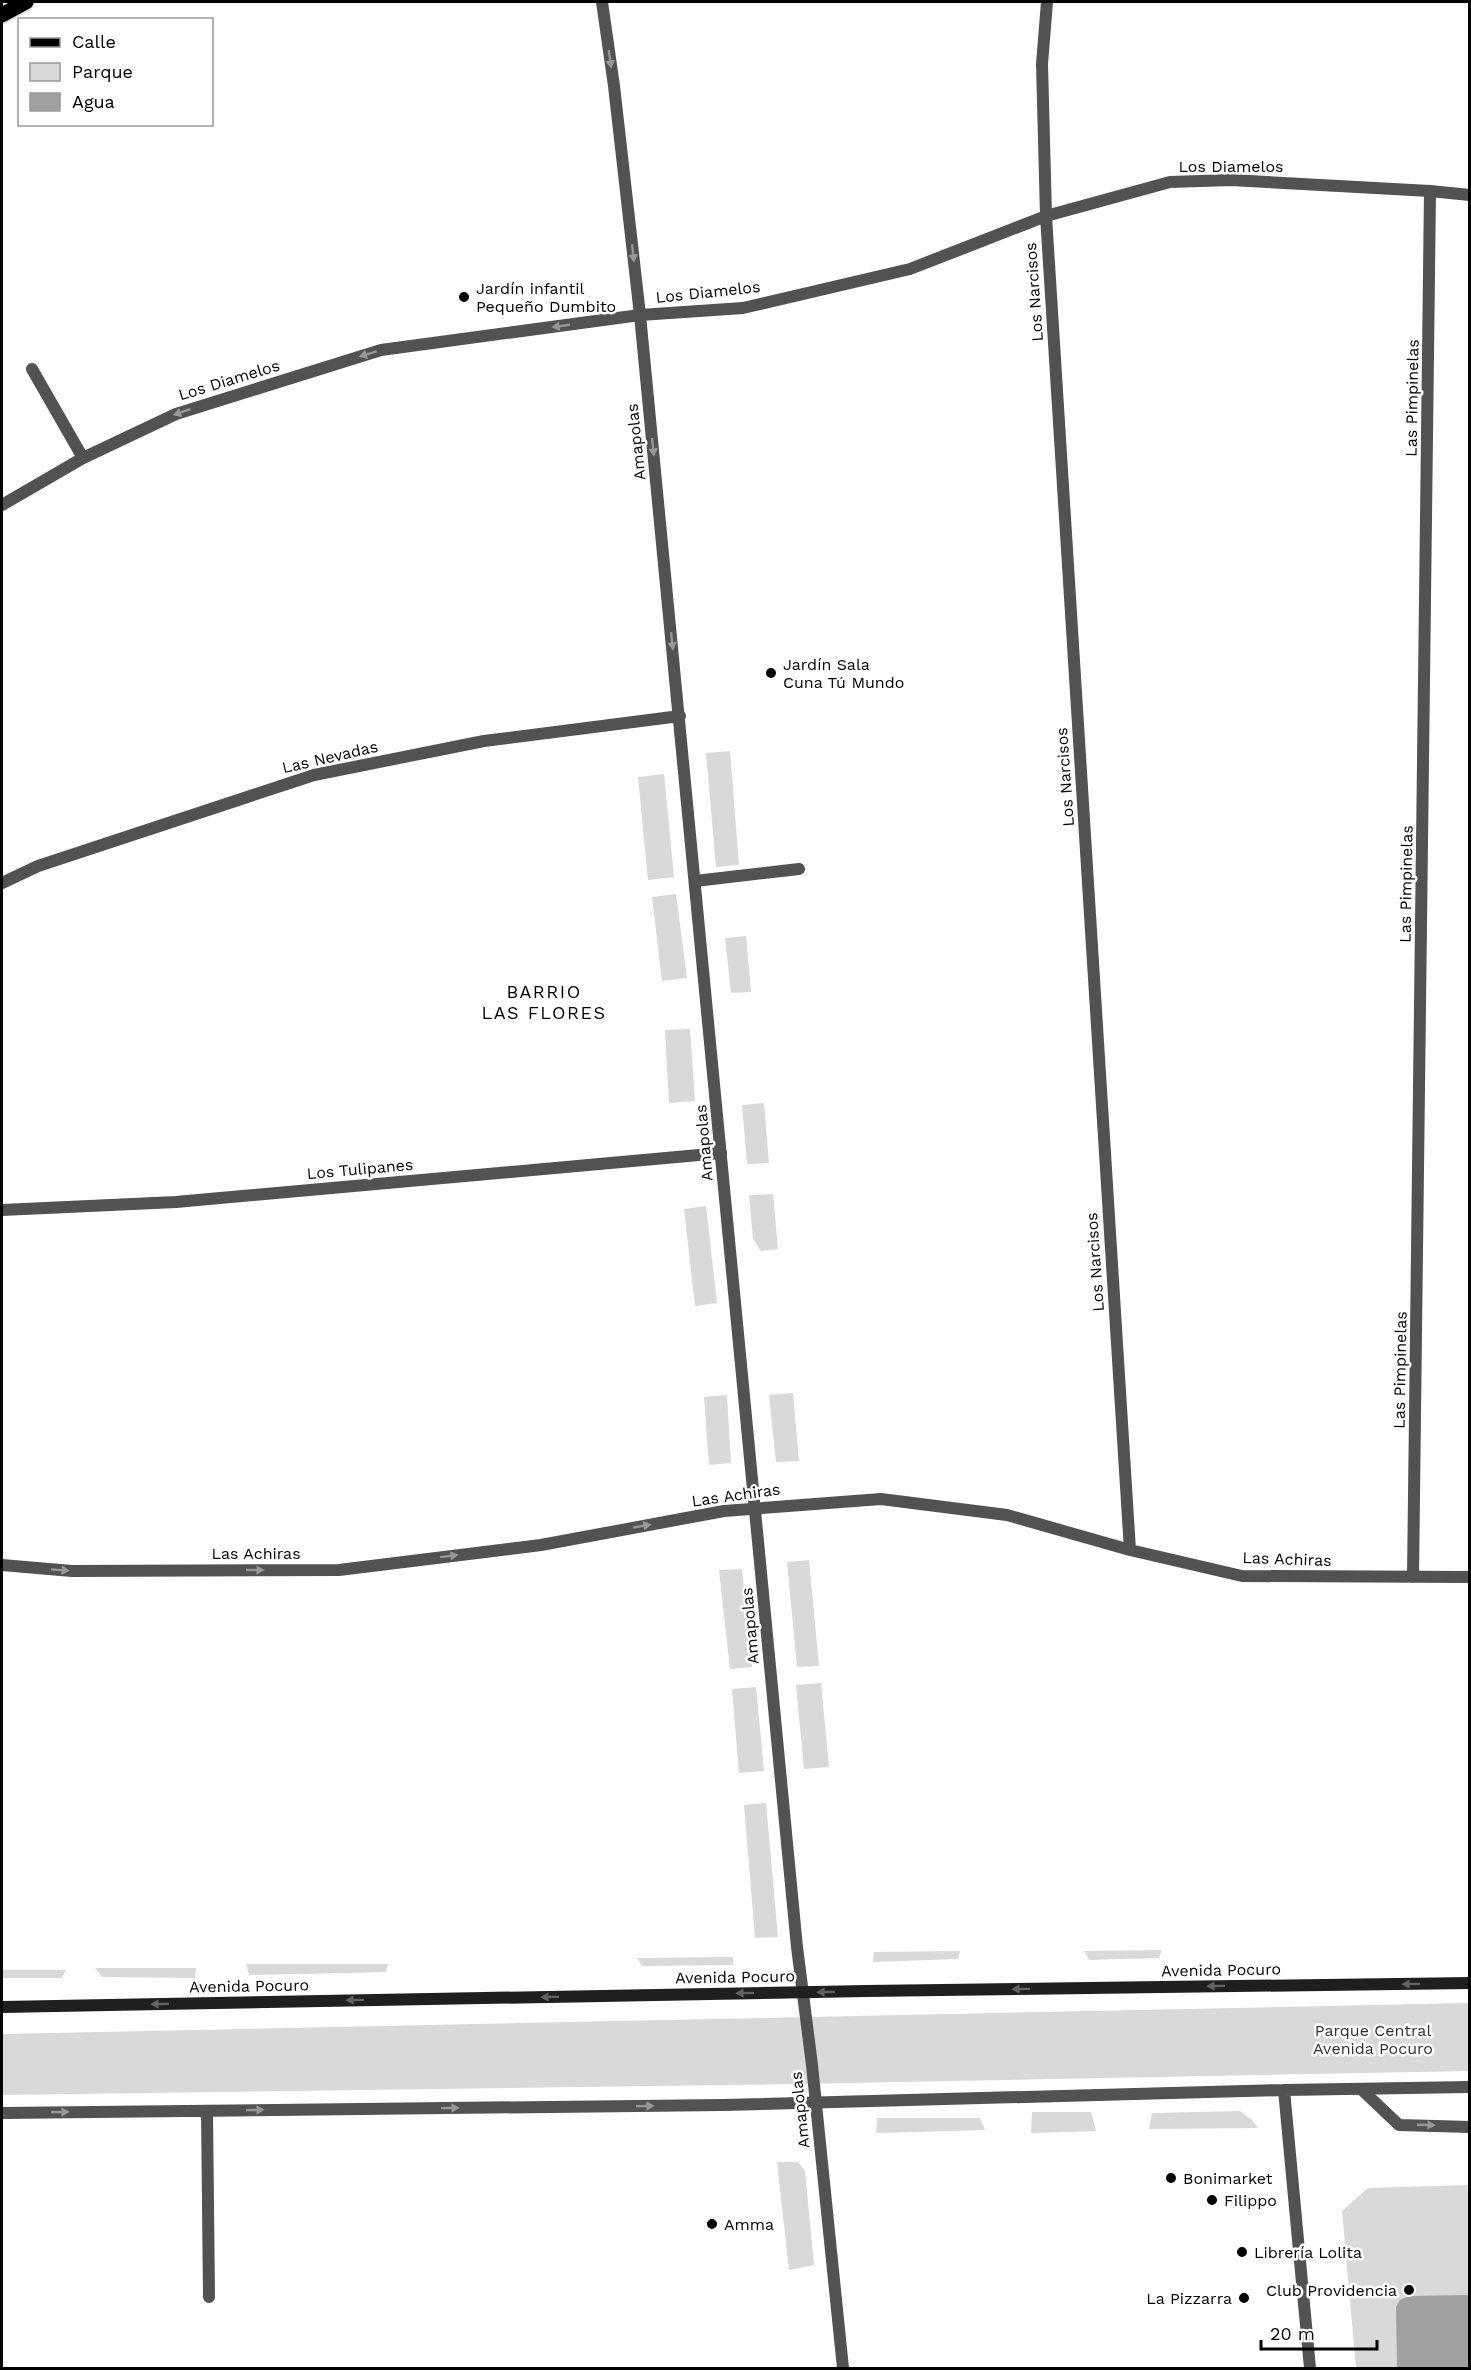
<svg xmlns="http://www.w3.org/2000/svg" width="1471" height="2370" font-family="'Work Sans',sans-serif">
  <rect width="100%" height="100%" fill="#fff"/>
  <!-- green -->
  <path fill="#d9d9d9" d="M 730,751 L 739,865 L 716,867 L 706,753 Z
    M 664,774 L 674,877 L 648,880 L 638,777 Z
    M 676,894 L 687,978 L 662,981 L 652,897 Z
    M 746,936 L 751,992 L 731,993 L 725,938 Z
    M 690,1029 L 695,1101 L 669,1103 L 665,1030 Z
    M 764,1103 L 769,1163 L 747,1164 L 742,1105 Z
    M 773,1194 L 778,1249 L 761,1251 L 753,1239 L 749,1195 Z
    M 706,1206 L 717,1303 L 695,1306 L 684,1209 Z
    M 793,1393 L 799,1461 L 776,1462 L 769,1395 Z
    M 727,1395 L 731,1463 L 709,1465 L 704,1397 Z
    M 809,1560 L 819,1666 L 797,1667 L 787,1562 Z
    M 742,1569 L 752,1667 L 730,1669 L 719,1570 Z
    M 821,1683 L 829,1767 L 804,1769 L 796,1685 Z
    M 756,1687 L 764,1771 L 739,1773 L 732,1689 Z
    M 766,1803 L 778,1937 L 755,1938 L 744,1805 Z
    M 1162,1950 L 1159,1958 L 1090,1960 L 1084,1951 Z
    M 960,1951 L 958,1959 L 873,1962 L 874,1952 Z
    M 733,1957 L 733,1965 L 642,1966 L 637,1958 Z
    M 246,1964 L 388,1964 L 386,1972 L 249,1975 Z
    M 95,1968 L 196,1968 L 195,1978 L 102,1977 Z
    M 2,1970 L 66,1970 L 62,1978 L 2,1978 Z
    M 1469,2003 L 1470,2071 L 796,2084 L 2,2095 L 2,2034 Z
    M 1240,2111 L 1252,2120 L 1258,2128 L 1149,2129 L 1152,2113 Z
    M 1032,2112 L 1091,2112 L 1096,2131 L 1031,2133 Z
    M 877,2118 L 980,2118 L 985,2130 L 876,2133 Z
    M 777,2162 L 798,2162 L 805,2171 L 814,2265 L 789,2270 Z
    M 1469,2185 L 1469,2368 L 1356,2368 L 1342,2211 L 1368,2188 Z"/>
  <!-- water -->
  <path fill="#a0a0a0" d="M 1469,2295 L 1469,2368 L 1397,2368 L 1396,2307 L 1400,2300 L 1409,2296 Z"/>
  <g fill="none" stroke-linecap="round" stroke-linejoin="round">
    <defs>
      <path id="primary" d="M 2,15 L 26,2"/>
    </defs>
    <!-- primary casing -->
    <use href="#primary" stroke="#dbdbdb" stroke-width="18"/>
    <!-- service -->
    <path stroke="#525252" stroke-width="12" d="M 1361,2089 L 1399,2125 L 1470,2127"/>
    <!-- minor -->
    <path stroke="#525252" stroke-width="12" d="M 1047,2 L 1042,64 L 1046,216 L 1130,1550
      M 32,369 L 83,458
      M 2,505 L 83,458 L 176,414 L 381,350 L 640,315 L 743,308 L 910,269 L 1046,216 L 1170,182 L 1231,180 L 1430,191 L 1470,195
      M 695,881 L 799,869
      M 2,883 L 38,866 L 314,775 L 484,741 L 680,716
      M 2,1210 L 176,1202 L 721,1153
      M 2,1565 L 72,1571 L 339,1570 L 541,1545 L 724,1511 L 881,1499 L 1007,1515 L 1130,1550 L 1242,1576 L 1470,1577
      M 1413,1577 L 1430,191
      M 1284,2090 L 1310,2368
      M 207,2111 L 209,2297
      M 2,2113 L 723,2105 L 1284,2090 L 1470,2087"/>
    <!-- tertiary -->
    <path stroke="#525252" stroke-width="12" d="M 602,2 L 614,86 L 640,315 L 797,1947 L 812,2065 L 843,2368"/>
    <!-- secondary -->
    <path stroke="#1f1f1f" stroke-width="12" d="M 2,2007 L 866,1991 L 1470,1983"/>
    <!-- primary -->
    <use href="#primary" stroke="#000" stroke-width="15"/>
  </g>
  <!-- one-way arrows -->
  <defs><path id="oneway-solid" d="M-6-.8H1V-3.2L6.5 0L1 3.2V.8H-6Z" transform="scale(1.5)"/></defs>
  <g fill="#979797">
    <use href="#oneway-solid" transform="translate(610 59) rotate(82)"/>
    <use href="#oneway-solid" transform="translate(633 253) rotate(84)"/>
    <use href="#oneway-solid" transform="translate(561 326) rotate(172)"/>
    <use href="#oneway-solid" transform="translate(368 354) rotate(163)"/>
    <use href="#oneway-solid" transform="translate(182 412) rotate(161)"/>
    <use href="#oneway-solid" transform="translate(653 447) rotate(84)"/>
    <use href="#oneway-solid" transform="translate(672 641) rotate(84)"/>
    <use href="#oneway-solid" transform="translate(642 1526) rotate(-10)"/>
    <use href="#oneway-solid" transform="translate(449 1556) rotate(-7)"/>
    <use href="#oneway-solid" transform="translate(60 1570) rotate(4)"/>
    <use href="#oneway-solid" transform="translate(255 1570)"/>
    <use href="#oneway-solid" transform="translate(645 2106) rotate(-1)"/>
    <use href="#oneway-solid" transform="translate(450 2108) rotate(-1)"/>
    <use href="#oneway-solid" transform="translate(255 2110) rotate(-1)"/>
    <use href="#oneway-solid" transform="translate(60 2112) rotate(-1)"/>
    <use href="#oneway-solid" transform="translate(1426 2125) rotate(2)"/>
  </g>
  <g fill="#626262">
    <use href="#oneway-solid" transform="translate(1411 1984) rotate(179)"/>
    <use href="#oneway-solid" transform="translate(1216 1986) rotate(179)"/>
    <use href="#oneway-solid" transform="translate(1021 1989) rotate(179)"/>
    <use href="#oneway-solid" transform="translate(826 1992) rotate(179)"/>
    <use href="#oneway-solid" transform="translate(745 1993) rotate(179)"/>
    <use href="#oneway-solid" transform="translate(550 1997) rotate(179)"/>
    <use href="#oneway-solid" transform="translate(355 2000) rotate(179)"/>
    <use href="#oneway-solid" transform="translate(160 2004) rotate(179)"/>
  </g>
  <!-- markers -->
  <g fill="#000" stroke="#fff" stroke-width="2">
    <circle cx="464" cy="297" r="6"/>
    <circle cx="771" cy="673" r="6"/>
    <circle cx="1171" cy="2178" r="6"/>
    <circle cx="1212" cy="2200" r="6"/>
    <circle cx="712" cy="2224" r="6"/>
    <circle cx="1242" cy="2252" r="6"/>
    <circle cx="1409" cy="2290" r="6"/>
    <circle cx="1244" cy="2298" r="6"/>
  </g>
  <g text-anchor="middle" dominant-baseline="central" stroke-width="5" stroke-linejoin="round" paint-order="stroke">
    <!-- street labels -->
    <g font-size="16" fill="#000" stroke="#fff">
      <text x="1231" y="166">Los Diamelos</text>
      <text transform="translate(708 292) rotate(-6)">Los Diamelos</text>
      <text transform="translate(1034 292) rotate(-94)">Los Narcisos</text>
      <text transform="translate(229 380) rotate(-17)">Los Diamelos</text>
      <text transform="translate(1412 398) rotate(-89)">Las Pimpinelas</text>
      <text transform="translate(636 442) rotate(-96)">Amapolas</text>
      <text transform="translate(330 757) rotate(-13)">Las Nevadas</text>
      <text transform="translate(1065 777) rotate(-94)">Los Narcisos</text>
      <text transform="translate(1406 884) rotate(-89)">Las Pimpinelas</text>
      <text transform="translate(704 1143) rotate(-95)">Amapolas</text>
      <text transform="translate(360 1169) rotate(-5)">Los Tulipanes</text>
      <text transform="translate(1095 1262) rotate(-94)">Los Narcisos</text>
      <text transform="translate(1400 1370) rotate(-89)">Las Pimpinelas</text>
      <text transform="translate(736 1495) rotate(-8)">Las Achiras</text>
      <text x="256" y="1553">Las Achiras</text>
      <text transform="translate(1287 1559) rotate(2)">Las Achiras</text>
      <text transform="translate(750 1626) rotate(-95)">Amapolas</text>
      <text transform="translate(1221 1970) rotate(-1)">Avenida Pocuro</text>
      <text transform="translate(735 1977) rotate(-1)">Avenida Pocuro</text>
      <text transform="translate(249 1986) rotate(-1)">Avenida Pocuro</text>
      <text transform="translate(800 2110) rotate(-96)">Amapolas</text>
    </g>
    <!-- poi labels -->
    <g font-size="16" fill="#000" stroke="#fff" text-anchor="start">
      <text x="476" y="288">Jardín infantil<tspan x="476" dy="18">Pequeño Dumbito</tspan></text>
      <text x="783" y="664">Jardín Sala<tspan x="783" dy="18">Cuna Tú Mundo</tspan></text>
      <text x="1183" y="2178">Bonimarket</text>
      <text x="1224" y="2200">Filippo</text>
      <text x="724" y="2224">Amma</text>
      <text x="1254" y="2252">Librería Lolita</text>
      <text x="1397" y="2290" text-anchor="end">Club Providencia</text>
      <text x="1232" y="2298" text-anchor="end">La Pizzarra</text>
    </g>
    <!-- park labels -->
    <g font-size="16" fill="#303030" stroke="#fff">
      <text x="1373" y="2030">Parque Central<tspan x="1373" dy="18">Avenida Pocuro</tspan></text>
    </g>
    <!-- neighbourhood labels -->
    <g font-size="18" letter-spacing="1.5" fill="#000" stroke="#fff">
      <text x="544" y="991">BARRIO<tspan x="544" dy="21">LAS FLORES</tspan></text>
    </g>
  </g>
  <!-- border -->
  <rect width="1471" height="2370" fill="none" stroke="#000000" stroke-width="6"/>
  <!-- legend -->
  <rect x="18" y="18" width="195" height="108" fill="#ffffff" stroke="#999999" stroke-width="1.5"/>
  <rect x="30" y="38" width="30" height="9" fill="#000000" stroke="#999999" stroke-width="1.5"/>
  <text x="72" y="48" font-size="18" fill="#000000">Calle</text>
  <rect x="30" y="63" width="30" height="18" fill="#d9d9d9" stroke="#999999" stroke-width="1.5"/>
  <text x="72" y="78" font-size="18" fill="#000000">Parque</text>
  <rect x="30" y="93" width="30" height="18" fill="#a0a0a0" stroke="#999999" stroke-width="1.5"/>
  <text x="72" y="108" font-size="18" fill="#000000">Agua</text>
  <!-- scale -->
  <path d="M1261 2340v9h116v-9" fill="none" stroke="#000000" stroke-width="3"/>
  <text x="1270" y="2340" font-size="18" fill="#000000" stroke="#ffffff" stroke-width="4.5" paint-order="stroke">20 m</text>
</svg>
